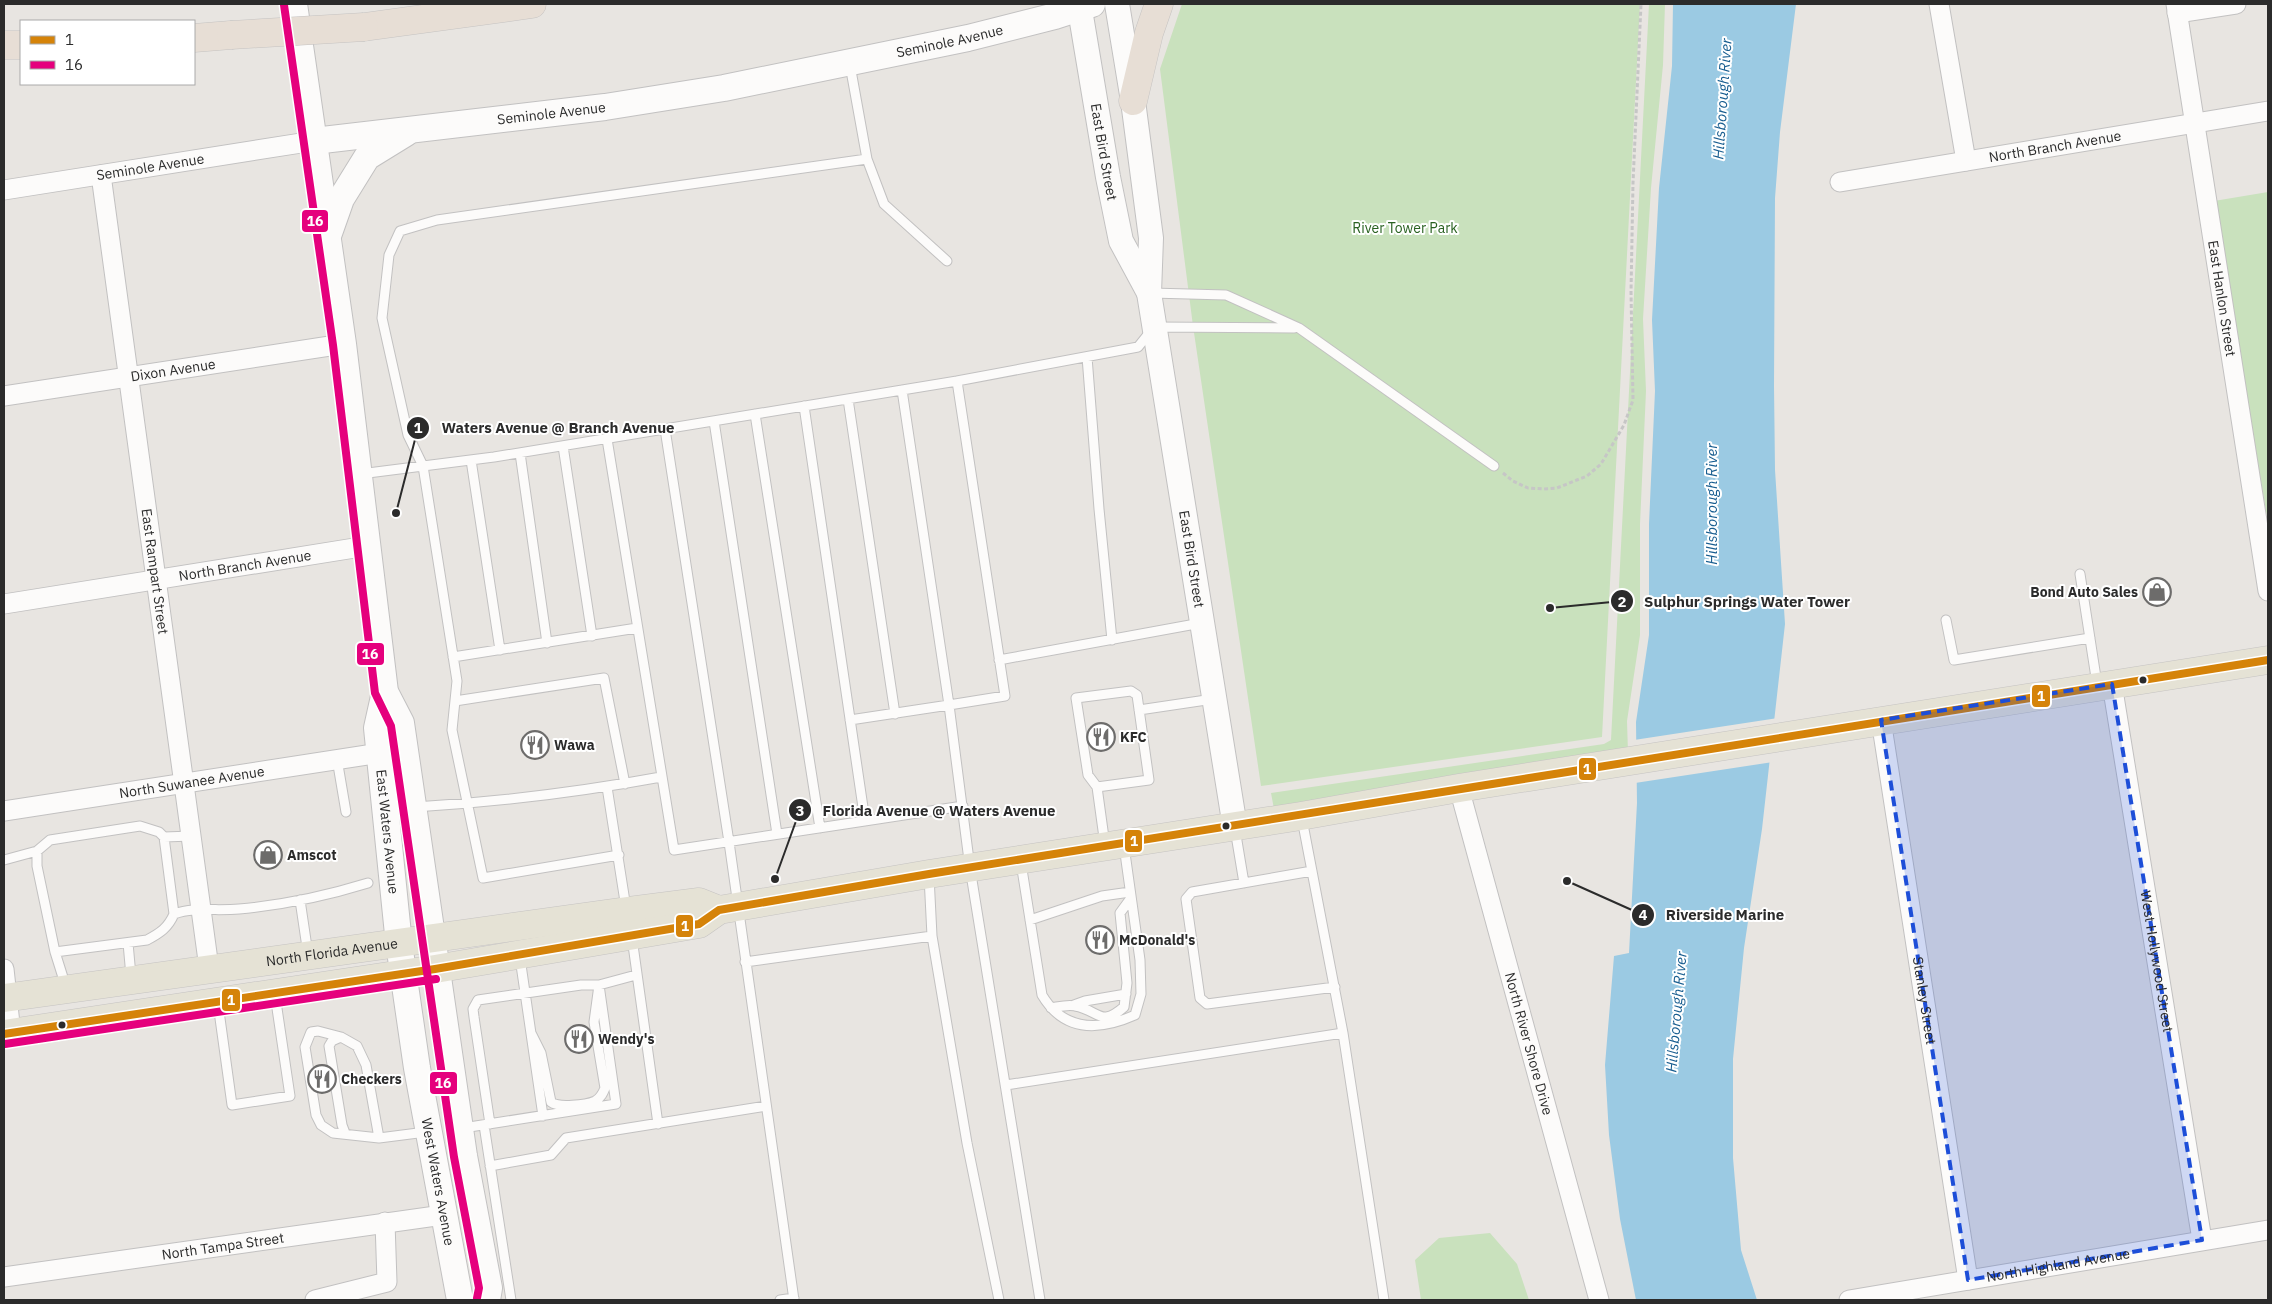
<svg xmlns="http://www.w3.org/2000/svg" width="2272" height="1304" font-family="'IBM Plex Sans',sans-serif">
  <rect width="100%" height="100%" fill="#e8e5e1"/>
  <!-- green -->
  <path fill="#c9e1bd" d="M 1182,4 L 1640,4 L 1602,737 L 1261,786 L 1193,326 L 1160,69 Z
    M 1649,4 L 1665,4 L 1663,65 L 1651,188 L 1643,319 L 1646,391 L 1640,524 L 1640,635 L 1627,721 L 1628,753 L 1274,809 L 1271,793 L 1604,744 L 1611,740 Z
    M 2268,192 L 2268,523 L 2214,201 Z
    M 1490,1233 L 1517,1264 L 1529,1300 L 1421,1300 L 1415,1260 L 1439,1238 Z"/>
  <!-- water -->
  <path fill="#9bcae3" d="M 1673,4 L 1796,4 L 1780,132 L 1775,198 L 1774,386 L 1775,470 L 1785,624 L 1762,829 L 1744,948 L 1733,1059 L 1733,1158 L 1741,1250 L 1757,1300 L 1636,1300 L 1620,1219 L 1609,1135 L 1605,1065 L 1614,956 L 1629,953 L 1637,803 L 1636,722 L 1649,635 L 1649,524 L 1655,391 L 1652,320 L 1659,188 L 1672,66 Z"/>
  <!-- pier -->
  <path fill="#e8e5e1" d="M 1778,718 L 1773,762 L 1635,783 L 1634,740 Z"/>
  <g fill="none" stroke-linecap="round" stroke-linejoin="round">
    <defs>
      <path id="service" d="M 867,159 L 884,204 L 947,261
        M 1151,293 L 1226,295 L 1299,328 L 1494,466
        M 1087,357 L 1099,509 L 1112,640
        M 957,381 L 1138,347 L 1154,327 L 1294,328
        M 848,399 L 895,714
        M 804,406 L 865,821
        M 755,414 L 820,828
        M 714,421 L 777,834
        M 665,429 L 729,842 L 794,1300
        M 607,439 L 674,850 L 963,806
        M 563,446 L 592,636
        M 520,453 L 547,643
        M 471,460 L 500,650
        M 360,474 L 494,457 L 957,381 L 1005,696 L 949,705 L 970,868 L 1040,1300
        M 2080,574 L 2097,684
        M 1946,620 L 1954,660 L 2090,638
        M 453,657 L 637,628
        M 999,660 L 1201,623
        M 455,701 L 604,678 L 625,784
        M 1139,710 L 1213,699
        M 850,720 L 949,705 L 902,390
        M 337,759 L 346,812
        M 607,787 L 626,908
        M 1097,787 L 1149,780 L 1137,695 L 1131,691 L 1076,698 L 1088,775 L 1097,787 L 1105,845
        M 415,807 C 497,802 580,792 661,777
        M 1302,819 L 1343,1033 L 1384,1300
        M 1235,829 L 1244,883
        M 164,837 L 174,914
        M 37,851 L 37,866 L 55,952 L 66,987
        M 619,855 L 483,878 L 452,730 L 457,681 L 423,466 L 408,435 L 382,318 L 389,255 L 400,231 L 437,220 L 867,159 L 850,65
        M 4,860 L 37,851 L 50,840 L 140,826 L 159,832 L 164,837 L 192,836
        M 1021,863 L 1042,995 C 1064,1032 1099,1031 1135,1015 L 1141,994 L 1140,960 L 1124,846
        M 1312,871 L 1192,892 L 1186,899 L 1200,998 L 1207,1004 L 1335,987
        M 929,876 L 932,936
        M 300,900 L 308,954
        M 1030,920 L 1102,896 L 1130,892
        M 632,938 L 658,1124
        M 128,943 L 131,976
        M 55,952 L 147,940 C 160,933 168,928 174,914 C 194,907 217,911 239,909 C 283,905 326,896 368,883
        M 520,958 L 543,1116
        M 745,962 L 932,936 L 967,1143 L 999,1300
        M 218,1004 L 232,1105 L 290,1096 L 275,995
        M 1074,1005 L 1085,1001 L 1126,994
        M 1051,1008 C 1058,1007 1068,1004 1075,1006 C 1099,1010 1100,1028 1124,1007 L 1127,983 L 1120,913 L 1131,898
        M 531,1033 L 541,1053 L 551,1102 C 558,1108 586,1105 595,1101 C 601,1098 603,1093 605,1088 L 594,1022 L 599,985 L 636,975
        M 341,1037 L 332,1041 L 329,1046 L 342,1125 L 345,1133
        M 1006,1085 L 1343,1033
        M 484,1125 L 511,1300
        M 463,1128 L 616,1104 L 599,985 L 581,985 L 478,1000 L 473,1009 L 474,1017 L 490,1124
        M 379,1138 L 333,1133 L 321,1125 L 316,1115 L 305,1047 L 311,1032 L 318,1031 L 341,1037 L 357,1046 L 366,1065 L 379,1138 L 426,1132
        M 490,1166 L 551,1155 L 566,1138 L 766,1106
        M 780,1300 L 794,1298"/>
      <g id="minor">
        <path d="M 1939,4 L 1966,161"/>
        <path id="s1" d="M 2176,4 L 2268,591"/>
        <path d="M 2177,13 L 2236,4"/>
        <path id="s2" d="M 101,175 L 209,968"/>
        <path id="s3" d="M 1840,182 L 2268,111"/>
        <path id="s4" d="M 4,190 L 314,141"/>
        <path id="s5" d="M 4,396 L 343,344"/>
        <path id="s6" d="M 4,604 L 367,546"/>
        <path id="s7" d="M 2112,684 L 2202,1240"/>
        <path id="s8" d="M 1881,720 L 1968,1280"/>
        <path id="s9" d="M 1459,788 L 1599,1300"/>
        <path id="s10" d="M 4,811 L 380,753"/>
        <path d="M 4,969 L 11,1033"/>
        <path id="s11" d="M 4,1277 L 443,1215"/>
        <path d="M 315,1300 L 387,1282 L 385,1222"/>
        <path id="s12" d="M 1849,1300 L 2268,1230"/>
      </g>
      <g id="tertiary">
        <path id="s13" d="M 1079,4 L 1108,177 L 1121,241 L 1148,291"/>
        <path id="s14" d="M 1117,4 L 1133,101 L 1151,238 L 1149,293 L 1235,827"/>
      </g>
      <g id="secondary">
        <path d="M 294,4 L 343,344 L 385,692 L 401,723 L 464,1156 L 489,1288 L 487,1300"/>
        <path id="s15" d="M 314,141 L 605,107 L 724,88 L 968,38 L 1055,16 L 1092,4"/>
        <path d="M 329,233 L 341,199 L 367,157 L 406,133"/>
        <path id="s16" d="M 385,692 L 377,728 L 399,944 L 417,1068 L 460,1300"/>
      </g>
      <g id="primary">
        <path id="s17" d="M 4,998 L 627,911 L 699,902 L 719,910"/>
        <path d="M 4,1034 L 435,969 L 699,924 L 719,910 L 929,874 L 1301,816 L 1459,788 L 2268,660"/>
      </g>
      <path id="motorway" d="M 364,27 L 532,4
        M 194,38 L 231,35
        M 4,45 L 21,45
        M 1133,101 L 1149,33 L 1159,4"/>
    </defs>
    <!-- service casing -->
    <use href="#service" stroke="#c2c1c1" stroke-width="11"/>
    <!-- minor casing -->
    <use href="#minor" stroke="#c2c1c1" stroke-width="21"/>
    <!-- tertiary casing -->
    <use href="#tertiary" stroke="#c2c1c1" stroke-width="26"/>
    <!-- secondary casing -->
    <use href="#secondary" stroke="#c2c1c1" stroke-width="28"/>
    <!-- primary casing -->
    <use href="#primary" stroke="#c5c3c2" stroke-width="29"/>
    <!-- motorway casing -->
    <use href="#motorway" stroke="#c5c3c2" stroke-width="29"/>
    <!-- path -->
    <path stroke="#c6c6c6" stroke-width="3" stroke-dasharray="4 2.5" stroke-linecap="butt" d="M 1503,473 L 1513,481 L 1528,488 L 1544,489 L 1557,488 L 1587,476 L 1601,464 L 1624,425 L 1633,400 L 1631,292 L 1633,183 L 1641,4"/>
    <!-- service -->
    <use href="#service" stroke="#fcfbfa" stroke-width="9"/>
    <!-- minor -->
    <use href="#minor" stroke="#fcfbfa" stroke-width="19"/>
    <!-- tertiary -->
    <use href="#tertiary" stroke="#fcfbfa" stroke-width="24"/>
    <!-- secondary -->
    <use href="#secondary" stroke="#fcfbfa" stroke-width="26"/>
    <!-- primary -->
    <use href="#primary" stroke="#e5e2d5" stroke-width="28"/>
    <!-- motorway -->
    <use href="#motorway" stroke="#e7ded5" stroke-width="28"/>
    <defs>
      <path id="motorway-bridge" d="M 231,35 L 364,27"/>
    </defs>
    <!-- motorway-bridge casing -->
    <use href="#motorway-bridge" stroke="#c5c3c2" stroke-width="29" stroke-linecap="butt"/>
    <!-- motorway-bridge -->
    <use href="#motorway-bridge" stroke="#e7ded5" stroke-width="28"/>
    <defs>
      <path id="bus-1" d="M 4,1034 L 435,969 L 699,924 L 719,910 L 929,874 L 2268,660"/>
      <path id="bus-2" d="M 284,5 L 333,345 L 375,693 L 391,726 L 454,1157 L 479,1288 L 477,1298
        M 5,1044 L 436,979"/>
    </defs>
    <!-- bus-1 casing -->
    <use href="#bus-1" stroke="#fff" stroke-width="11"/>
    <!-- bus-2 casing -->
    <use href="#bus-2" stroke="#fff" stroke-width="11"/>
    <!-- bus-1 -->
    <use href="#bus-1" stroke="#d58309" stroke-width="8"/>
    <!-- bus-2 -->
    <use href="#bus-2" stroke="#e5007d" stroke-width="8"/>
  </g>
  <!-- marked area -->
  <path fill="#1d4ed8" fill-opacity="0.2" stroke="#1d4ed8" stroke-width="4" stroke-dasharray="10 6" stroke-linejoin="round" d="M 2112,684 L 2202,1240 L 1968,1280 L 1881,720 Z"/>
  <!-- icons -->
  <defs>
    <symbol id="shop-ring" viewBox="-11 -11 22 22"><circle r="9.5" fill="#fff" stroke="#6d6c6b" stroke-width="1.5"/><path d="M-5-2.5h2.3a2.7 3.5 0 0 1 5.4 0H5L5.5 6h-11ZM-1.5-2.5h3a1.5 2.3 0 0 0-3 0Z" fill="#6d6c6b"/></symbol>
    <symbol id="restaurant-ring" viewBox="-11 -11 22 22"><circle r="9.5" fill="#fff" stroke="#6d6c6b" stroke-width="1.5"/><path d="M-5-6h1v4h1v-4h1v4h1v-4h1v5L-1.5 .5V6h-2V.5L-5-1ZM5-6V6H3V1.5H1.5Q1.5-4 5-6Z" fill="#6d6c6b"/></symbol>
  </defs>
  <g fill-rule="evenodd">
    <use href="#shop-ring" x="2141" y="576" width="32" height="32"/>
    <use href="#restaurant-ring" x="1085" y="721" width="32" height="32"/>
    <use href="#restaurant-ring" x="519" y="729" width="32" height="32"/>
    <use href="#shop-ring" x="252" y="839" width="32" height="32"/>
    <use href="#restaurant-ring" x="1084" y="924" width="32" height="32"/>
    <use href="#restaurant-ring" x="563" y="1023" width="32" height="32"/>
    <use href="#restaurant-ring" x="306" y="1063" width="32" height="32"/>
  </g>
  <!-- markers -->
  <g fill="#2b2b2b" stroke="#fff" stroke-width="2">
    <circle cx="2143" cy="680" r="4.5"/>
    <circle cx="1226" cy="826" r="4.5"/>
    <circle cx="62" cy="1025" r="4.5"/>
  </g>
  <g text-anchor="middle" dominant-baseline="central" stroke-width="4" stroke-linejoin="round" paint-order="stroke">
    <!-- street labels -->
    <g font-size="14" fill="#2b2b2b" stroke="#fff">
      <text stroke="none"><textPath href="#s15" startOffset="644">Seminole Avenue</textPath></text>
      <text stroke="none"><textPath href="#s15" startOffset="239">Seminole Avenue</textPath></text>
      <text stroke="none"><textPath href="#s3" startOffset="218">North Branch Avenue</textPath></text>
      <text stroke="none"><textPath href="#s13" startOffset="150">East Bird Street</textPath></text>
      <text stroke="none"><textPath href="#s4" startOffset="148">Seminole Avenue</textPath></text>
      <text stroke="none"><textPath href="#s1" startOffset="298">East Hanlon Street</textPath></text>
      <text stroke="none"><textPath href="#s5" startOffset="171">Dixon Avenue</textPath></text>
      <text stroke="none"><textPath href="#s14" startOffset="561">East Bird Street</textPath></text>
      <text stroke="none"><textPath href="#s6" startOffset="244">North Branch Avenue</textPath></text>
      <text stroke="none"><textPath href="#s2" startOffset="400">East Rampart Street</textPath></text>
      <text stroke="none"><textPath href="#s10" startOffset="190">North Suwanee Avenue</textPath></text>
      <text stroke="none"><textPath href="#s16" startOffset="141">East Waters Avenue</textPath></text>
      <text stroke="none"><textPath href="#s17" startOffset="331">North Florida Avenue</textPath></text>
      <text stroke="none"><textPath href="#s7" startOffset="281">West Hollywood Street</textPath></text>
      <text stroke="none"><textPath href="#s8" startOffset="284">Stanley Street</textPath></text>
      <text stroke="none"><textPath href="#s9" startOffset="265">North River Shore Drive</textPath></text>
      <text stroke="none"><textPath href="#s16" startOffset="495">West Waters Avenue</textPath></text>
      <text stroke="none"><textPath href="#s11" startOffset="221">North Tampa Street</textPath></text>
      <text stroke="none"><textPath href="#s12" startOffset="212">North Highland Avenue</textPath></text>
    </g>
    <!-- park labels -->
    <g font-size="14" fill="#296121" stroke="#fff">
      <text x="1405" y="228">River Tower Park</text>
    </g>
    <!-- poi labels -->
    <g font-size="14" font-weight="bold" fill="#2b2b2b" stroke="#fff" text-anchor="start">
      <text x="2138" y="592" text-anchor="end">Bond Auto Sales</text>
      <text x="1120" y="737">KFC</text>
      <text x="554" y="745">Wawa</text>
      <text x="287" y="855">Amscot</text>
      <text x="1119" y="940">McDonald's</text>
      <text x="598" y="1039">Wendy's</text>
      <text x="341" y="1079">Checkers</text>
    </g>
    <!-- water labels -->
    <g font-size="15" font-style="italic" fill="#195e90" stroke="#fff">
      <text transform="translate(1722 99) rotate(-86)">Hillsborough River</text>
      <text transform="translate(1711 504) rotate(-90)">Hillsborough River</text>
      <text transform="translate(1676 1012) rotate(-85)">Hillsborough River</text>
    </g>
  </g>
  <!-- callouts -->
  <path fill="none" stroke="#2b2b2b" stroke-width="2" d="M396 513L418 428M1550 608L1622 601M775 879L800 810M1567 881L1643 915"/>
  <g fill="#2b2b2b" stroke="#fff" stroke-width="2">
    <circle cx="396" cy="513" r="5"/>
    <circle cx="1550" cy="608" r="5"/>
    <circle cx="775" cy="879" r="5"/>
    <circle cx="1567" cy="881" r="5"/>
    <circle cx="418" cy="428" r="12"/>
    <circle cx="1622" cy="601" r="12"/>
    <circle cx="800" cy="810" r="12"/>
    <circle cx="1643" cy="915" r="12"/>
  </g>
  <g font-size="15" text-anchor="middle" font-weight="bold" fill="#fff">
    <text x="418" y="433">1</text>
    <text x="1622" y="607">2</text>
    <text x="800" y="816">3</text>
    <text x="1643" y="920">4</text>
  </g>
  <g font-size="15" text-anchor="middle" font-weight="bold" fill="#2b2b2b" stroke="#fff" stroke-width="4" stroke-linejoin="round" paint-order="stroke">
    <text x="558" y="433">Waters Avenue @ Branch Avenue</text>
    <text x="1747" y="607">Sulphur Springs Water Tower</text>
    <text x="939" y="816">Florida Avenue @ Waters Avenue</text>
    <text x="1725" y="920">Riverside Marine</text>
  </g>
  <g stroke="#fff" stroke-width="2">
    <rect x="301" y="209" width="28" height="24" rx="5" fill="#e5007d"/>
    <rect x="356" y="642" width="29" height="24" rx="5" fill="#e5007d"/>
    <rect x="2031" y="684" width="20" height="24" rx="5" fill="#d58309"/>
    <rect x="1578" y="757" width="19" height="24" rx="5" fill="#d58309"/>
    <rect x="1124" y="829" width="19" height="24" rx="5" fill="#d58309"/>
    <rect x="675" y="914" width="19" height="24" rx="5" fill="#d58309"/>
    <rect x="221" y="988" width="20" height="24" rx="5" fill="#d58309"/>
    <rect x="429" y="1071" width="29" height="24" rx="5" fill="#e5007d"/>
  </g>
  <g font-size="14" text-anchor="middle" font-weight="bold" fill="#fff">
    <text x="315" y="226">16</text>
    <text x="370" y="659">16</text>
    <text x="2041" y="701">1</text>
    <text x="1587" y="774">1</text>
    <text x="1134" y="846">1</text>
    <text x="685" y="931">1</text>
    <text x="231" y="1005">1</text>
    <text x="443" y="1088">16</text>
  </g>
  <!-- border -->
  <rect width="2272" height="1304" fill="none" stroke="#2b2b2b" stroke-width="10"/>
  <!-- legend -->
  <rect x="20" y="20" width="175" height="65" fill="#ffffff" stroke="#aaaaaa"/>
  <rect x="30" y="36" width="25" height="8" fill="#d58309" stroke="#aaaaaa"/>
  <text x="65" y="45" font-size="15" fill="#2b2b2b">1</text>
  <rect x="30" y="61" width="25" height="8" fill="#e5007d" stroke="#aaaaaa"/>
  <text x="65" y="70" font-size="15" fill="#2b2b2b">16</text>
</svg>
